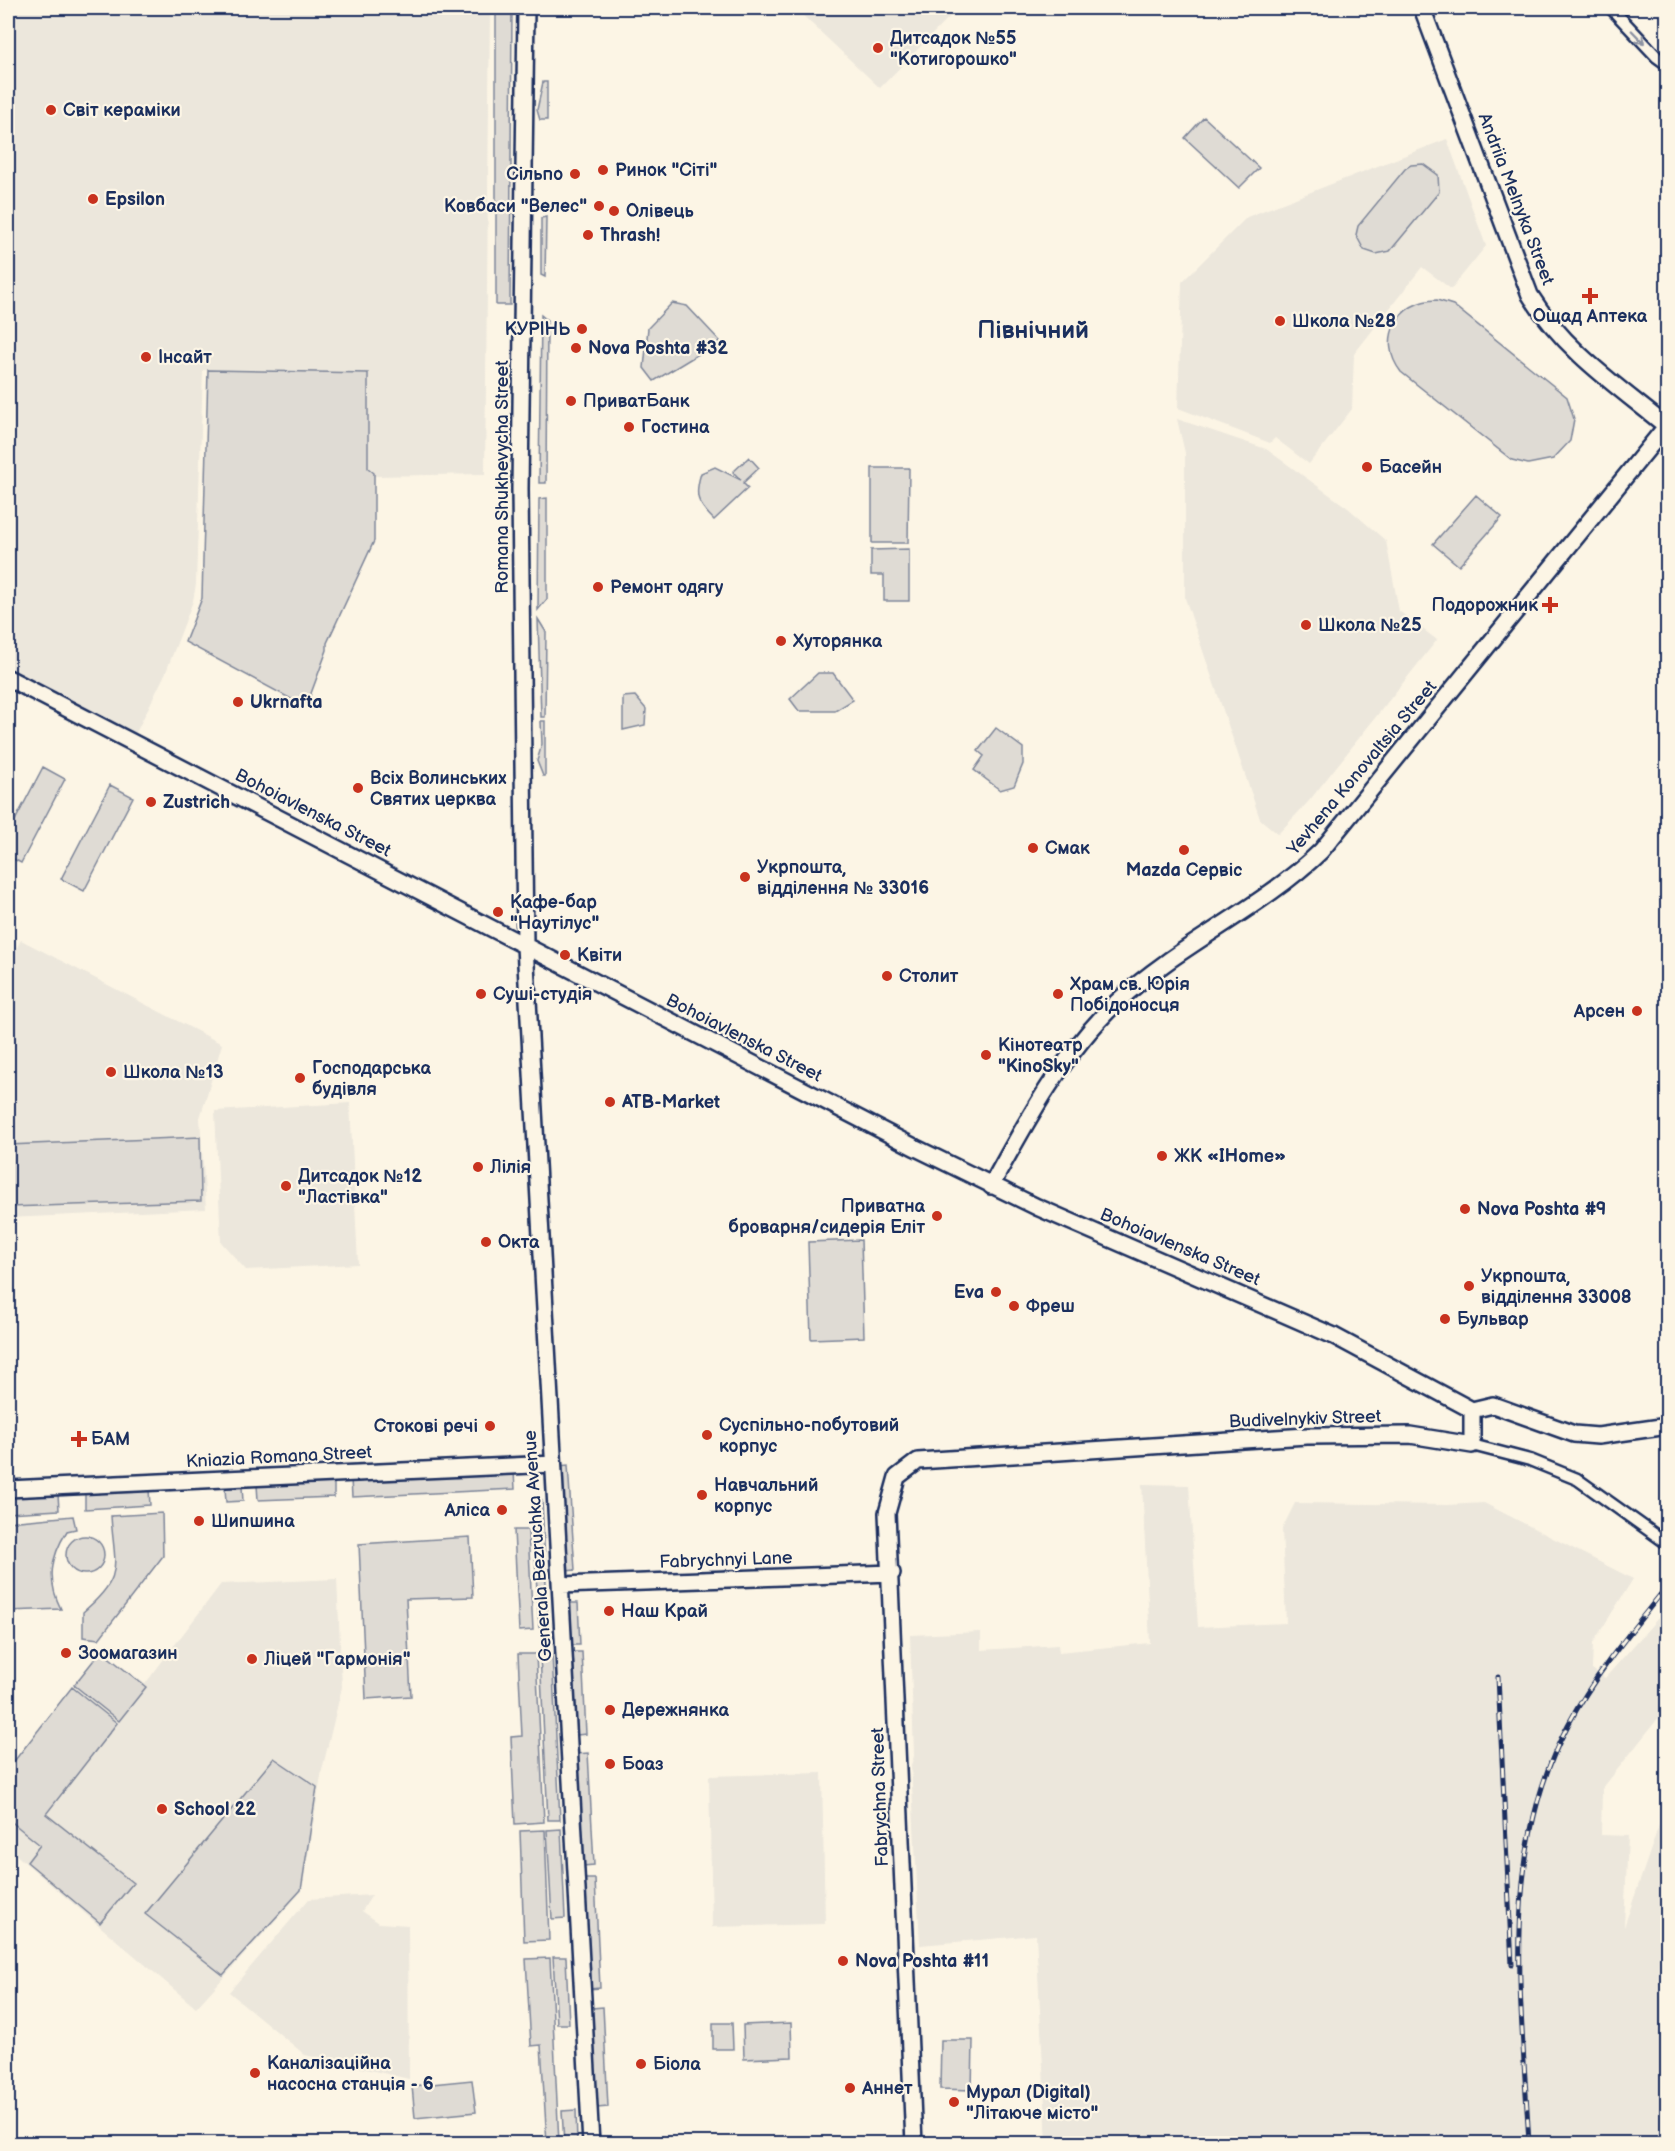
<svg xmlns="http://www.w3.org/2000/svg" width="1675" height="2151" font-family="'Balsamiq Sans',sans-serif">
  <rect width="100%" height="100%" fill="#fcf5e5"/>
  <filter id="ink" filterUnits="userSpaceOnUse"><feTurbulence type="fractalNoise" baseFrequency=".0167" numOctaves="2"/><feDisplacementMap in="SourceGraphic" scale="12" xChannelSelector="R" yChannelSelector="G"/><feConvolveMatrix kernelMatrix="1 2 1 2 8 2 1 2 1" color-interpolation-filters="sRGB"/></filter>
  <g filter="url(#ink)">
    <!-- built -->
    <path fill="#ece7dc" d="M 8,8 L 490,8 L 485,474 L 374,476 L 368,468 L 368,373 L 203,370 L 196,584 L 193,601 L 166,672 L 132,741 L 8,678 Z
      M 795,8 L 958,8 L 880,88 Z
      M 1447,139 L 1486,246 L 1451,289 L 1422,267 L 1354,354 L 1352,409 L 1309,464 L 1275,438 L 1270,443 L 1178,408 L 1182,282 L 1247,217 Z
      M 1177,419 L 1266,449 L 1348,508 L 1386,541 L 1399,611 L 1437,640 L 1309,801 L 1278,834 L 1260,819 L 1185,598 L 1185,453 Z
      M 21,940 L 222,1044 L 200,1118 L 206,1209 L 8,1218 L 8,965 Z
      M 350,1103 L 358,1264 L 246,1270 L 221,1242 L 215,1111 Z
      M 1142,1484 L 1189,1485 L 1198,1627 L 1286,1623 L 1282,1529 L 1295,1503 L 1447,1505 L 1484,1503 L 1633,1579 L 1593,1643 L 1592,1669 L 1605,1678 L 1667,1608 L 1667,1707 L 1602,1789 L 1601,1835 L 1628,1836 L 1624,1927 L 1667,1802 L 1667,2143 L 1047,2143 L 1036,1935 L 920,1945 L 911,1765 L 914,1756 L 910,1635 L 981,1632 L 981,1650 L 1058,1645 L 1059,1652 L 1150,1643 Z
      M 337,1579 L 342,1687 L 322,1770 L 302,1891 L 196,2008 L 8,1848 L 8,1769 L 101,1650 L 145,1684 L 221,1584 Z
      M 822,1773 L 825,1924 L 712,1927 L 709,1776 Z
      M 372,1895 L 362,1911 L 379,1923 L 408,1925 L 409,2079 L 305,2055 L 229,1992 L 309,1899 Z"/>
    <!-- green -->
    <path fill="#dfdbd4" stroke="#7d8599" stroke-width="1.5" d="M 496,8 L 512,8 L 510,305 L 496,305 Z
      M 543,82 L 547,82 L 547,120 L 540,120 L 537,110 Z
      M 1204,117 L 1259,168 L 1239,188 L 1185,138 Z
      M 1423,164 L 1438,175 L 1439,192 L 1390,251 L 1376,254 L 1364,250 L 1356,235 L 1358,226 L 1405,169 L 1411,165 Z
      M 546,217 L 545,277 L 541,275 L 541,218 Z
      M 1437,300 L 1453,305 L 1567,397 L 1574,419 L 1570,441 L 1553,459 L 1528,464 L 1512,460 L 1401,372 C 1376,340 1398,300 1437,300 Z
      M 672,303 L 687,306 L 720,341 L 654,381 L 644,368 L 648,328 Z
      M 541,315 L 547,320 L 546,483 L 539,483 Z
      M 208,370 L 368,373 L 368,468 L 374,473 L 374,541 L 327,643 L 327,650 L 306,707 L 185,642 L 202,598 Z
      M 749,457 L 759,468 L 743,483 L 748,488 L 714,520 C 697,503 694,496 701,473 L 715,467 L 741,480 L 733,472 Z
      M 872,468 L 909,468 L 908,543 L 872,543 Z
      M 1476,495 L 1502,517 L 1459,566 L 1433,544 Z
      M 547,498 L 547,599 L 538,610 L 539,499 Z
      M 909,549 L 909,601 L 884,601 L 884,575 L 871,575 L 871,550 Z
      M 538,619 L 546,632 L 545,717 L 541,717 Z
      M 818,673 L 833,673 L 853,700 L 835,711 L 799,711 L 790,699 Z
      M 635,696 L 646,709 L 645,725 L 623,730 L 623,697 Z
      M 541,721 L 545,721 L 545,776 L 543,776 L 537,761 L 542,744 Z
      M 996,728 L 1023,748 L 1023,764 L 1014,786 L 1000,790 L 974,770 L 984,756 L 978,751 Z
      M 43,767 L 65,779 L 21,863 L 8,856 L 8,834 Z
      M 110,785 L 133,797 L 84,891 L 61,879 Z
      M 200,1137 L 201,1201 L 8,1207 L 8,1145 Z
      M 861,1240 L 864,1337 L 811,1339 L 808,1242 Z
      M 568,1465 L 575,1570 L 566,1571 L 559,1466 Z
      M 514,1472 L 515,1489 L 352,1497 L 351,1479 Z
      M 334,1481 L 334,1497 L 258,1500 L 257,1485 Z
      M 242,1487 L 243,1501 L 226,1502 L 225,1488 Z
      M 149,1490 L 150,1505 L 85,1509 L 85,1494 Z
      M 58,1494 L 59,1510 L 8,1513 L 8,1497 Z
      M 532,1500 L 542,1500 L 548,1627 L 539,1627 Z
      M 162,1513 L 163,1556 L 99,1639 L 83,1637 L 83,1612 C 126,1576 114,1566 111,1516 Z
      M 73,1516 L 76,1529 L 67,1531 C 50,1558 47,1581 61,1609 L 8,1611 L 8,1522 Z
      M 528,1530 L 533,1630 L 519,1631 L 514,1530 Z
      M66 1555a19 19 0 1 1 38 0a19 19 0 1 1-38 0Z
      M 470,1537 L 473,1597 L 406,1599 L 411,1696 L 366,1699 L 359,1544 Z
      M 570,1603 L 578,1603 L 580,1645 L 572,1645 Z
      M 101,1651 L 146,1687 L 119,1721 L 74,1685 Z
      M 573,1652 L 582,1652 L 586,1734 L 577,1735 Z
      M 552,1653 L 560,1820 L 548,1820 L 540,1654 Z
      M 518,1654 L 536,1654 L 544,1822 L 515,1824 L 511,1737 L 522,1736 Z
      M 72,1687 L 117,1723 L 46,1814 L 133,1883 L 100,1923 L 27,1862 L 40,1845 L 8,1819 L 8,1769 Z
      M 588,1753 L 594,1865 L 583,1866 L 577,1754 Z
      M 274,1758 L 317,1787 L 301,1890 L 223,1975 L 145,1914 Z
      M 561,1829 L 565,1918 L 552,1919 L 547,1830 Z
      M 545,1830 L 549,1940 L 524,1941 L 520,1831 Z
      M 584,1879 L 595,1879 L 600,1988 L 589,1989 Z
      M 553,1957 L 566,1957 L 569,2024 L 557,2024 Z
      M 550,1958 L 559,2143 L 547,2143 L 541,2045 L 531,2046 L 526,1959 Z
      M 603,2007 L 608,2107 L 597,2108 L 592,2008 Z
      M 713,2023 L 732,2023 L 733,2049 L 713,2049 Z
      M 791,2023 L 792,2057 L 744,2059 L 743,2025 Z
      M 941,2040 L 973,2040 L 972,2090 L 940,2089 Z
      M 472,2080 L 476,2112 L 415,2118 L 412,2086 Z
      M 576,2110 L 577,2143 L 564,2143 L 562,2111 Z"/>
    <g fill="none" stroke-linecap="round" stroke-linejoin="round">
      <defs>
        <path id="street" d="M 1611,8 L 1657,57 L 1668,65
          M 1472,1445 L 1530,1460 L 1577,1479 L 1668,1544"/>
        <path id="secondary" d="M 526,8 L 520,489 L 525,946 L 591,2144
          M 1422,8 L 1530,295 C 1565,351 1616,385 1666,426
          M 8,678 L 916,1148 L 1037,1207 L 1334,1336 L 1472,1410
          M 991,1186 C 1026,1122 1063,1053 1117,1002 C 1179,944 1260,910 1321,851 L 1668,424
          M 1472,1410 L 1493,1405 L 1574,1434 L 1598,1436 L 1668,1426
          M 8,1489 L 553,1464
          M 561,1585 L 892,1573
          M 914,2144 L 887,1513 L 897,1477 L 918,1461 L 1307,1436 L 1410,1435 L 1472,1445 L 1472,1410"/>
      </defs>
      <!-- street casing -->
      <use href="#street" stroke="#1b2f5e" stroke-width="15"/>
      <!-- secondary casing -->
      <use href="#secondary" stroke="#1b2f5e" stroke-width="20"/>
      <!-- street -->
      <use href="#street" stroke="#fcf5e5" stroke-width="10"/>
      <!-- secondary -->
      <use href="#secondary" stroke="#fcf5e5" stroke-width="15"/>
      <defs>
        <path id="rail" d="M 1498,1677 L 1512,1965
          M 1529,2144 C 1522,2004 1499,1854 1568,1725 C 1595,1674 1632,1630 1668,1585"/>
      </defs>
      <!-- rail casing -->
      <use href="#rail" stroke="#1b2f5e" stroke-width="5"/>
      <!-- rail -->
      <use href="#rail" stroke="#fcf5e5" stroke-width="3" stroke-dasharray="9" stroke-linecap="butt"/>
    </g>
    <!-- one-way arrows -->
    <defs><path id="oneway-shaft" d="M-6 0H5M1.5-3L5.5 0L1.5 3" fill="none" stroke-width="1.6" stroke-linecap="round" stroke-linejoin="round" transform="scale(1.5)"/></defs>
    <use stroke="#8c92a2" href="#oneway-shaft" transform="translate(1638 37) rotate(46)"/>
  </g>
  <!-- markers -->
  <g fill="#c8321e" stroke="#fcf5e5" stroke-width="2">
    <circle cx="878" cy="48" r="6"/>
    <circle cx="51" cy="110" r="6"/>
    <circle cx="603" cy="170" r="6"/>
    <circle cx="575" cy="174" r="6"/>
    <circle cx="93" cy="199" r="6"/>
    <circle cx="599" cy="206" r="6"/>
    <circle cx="614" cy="211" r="6"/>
    <circle cx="588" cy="235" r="6"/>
    <path d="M1587 287h6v6h6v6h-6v6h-6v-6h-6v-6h6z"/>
    <circle cx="1280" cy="321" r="6"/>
    <circle cx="582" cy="329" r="6"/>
    <circle cx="576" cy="348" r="6"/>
    <circle cx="146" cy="357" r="6"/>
    <circle cx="571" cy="401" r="6"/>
    <circle cx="629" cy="427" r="6"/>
    <circle cx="1367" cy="467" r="6"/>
    <circle cx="598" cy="587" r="6"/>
    <path d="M1547 596h6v6h6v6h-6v6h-6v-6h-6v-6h6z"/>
    <circle cx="1306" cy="625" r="6"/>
    <circle cx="781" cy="641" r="6"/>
    <circle cx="238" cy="702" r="6"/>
    <circle cx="358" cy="788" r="6"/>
    <circle cx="151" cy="802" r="6"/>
    <circle cx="1033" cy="848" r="6"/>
    <circle cx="1184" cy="850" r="6"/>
    <circle cx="745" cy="877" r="6"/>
    <circle cx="498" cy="912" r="6"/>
    <circle cx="565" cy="955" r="6"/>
    <circle cx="887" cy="976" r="6"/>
    <circle cx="481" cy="994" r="6"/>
    <circle cx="1058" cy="994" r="6"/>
    <circle cx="1637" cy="1011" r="6"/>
    <circle cx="986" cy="1055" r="6"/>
    <circle cx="111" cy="1072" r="6"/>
    <circle cx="300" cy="1078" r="6"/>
    <circle cx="610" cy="1102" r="6"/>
    <circle cx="1162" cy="1156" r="6"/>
    <circle cx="478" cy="1167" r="6"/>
    <circle cx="286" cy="1186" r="6"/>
    <circle cx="1465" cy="1209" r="6"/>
    <circle cx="937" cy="1216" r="6"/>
    <circle cx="486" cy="1242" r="6"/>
    <circle cx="1469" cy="1286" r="6"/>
    <circle cx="996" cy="1292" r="6"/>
    <circle cx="1014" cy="1306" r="6"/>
    <circle cx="1445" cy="1319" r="6"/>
    <circle cx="490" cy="1426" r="6"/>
    <circle cx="707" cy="1435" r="6"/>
    <path d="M76 1430h6v6h6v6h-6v6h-6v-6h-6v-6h6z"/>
    <circle cx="702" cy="1495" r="6"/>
    <circle cx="502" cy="1510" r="6"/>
    <circle cx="199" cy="1521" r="6"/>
    <circle cx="609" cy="1611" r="6"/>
    <circle cx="66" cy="1653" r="6"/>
    <circle cx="252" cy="1659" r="6"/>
    <circle cx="610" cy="1710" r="6"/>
    <circle cx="610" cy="1764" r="6"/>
    <circle cx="162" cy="1809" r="6"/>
    <circle cx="843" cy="1961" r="6"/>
    <circle cx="641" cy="2064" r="6"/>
    <circle cx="255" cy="2073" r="6"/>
    <circle cx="850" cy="2088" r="6"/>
    <circle cx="954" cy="2102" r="6"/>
  </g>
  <g text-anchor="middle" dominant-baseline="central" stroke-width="4.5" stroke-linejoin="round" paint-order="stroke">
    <!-- poi labels -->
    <g font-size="18" font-weight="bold" fill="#1b2f5e" stroke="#fcf5e5" text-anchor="start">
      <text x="890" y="38">Дитсадок №55<tspan x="890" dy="21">"Котигорошко"</tspan></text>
      <text x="63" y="110">Світ кераміки</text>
      <text x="615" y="170">Ринок "Сіті"</text>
      <text x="563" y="174" text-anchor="end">Сільпо</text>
      <text x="105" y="199">Epsilon</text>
      <text x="587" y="206" text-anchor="end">Ковбаси "Велес"</text>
      <text x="626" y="211">Олівець</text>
      <text x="600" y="235">Thrash!</text>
      <text x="1590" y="316" text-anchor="middle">Ощад Аптека</text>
      <text x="1292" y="321">Школа №28</text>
      <text x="570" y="329" text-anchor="end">КУРІНЬ</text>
      <text x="588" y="348">Nova Poshta #32</text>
      <text x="158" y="357">Інсайт</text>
      <text x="583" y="401">ПриватБанк</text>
      <text x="641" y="427">Гостина</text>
      <text x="1379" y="467">Басейн</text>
      <text x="610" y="587">Ремонт одягу</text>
      <text x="1538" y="605" text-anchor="end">Подорожник</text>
      <text x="1318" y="625">Школа №25</text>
      <text x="793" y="641">Хуторянка</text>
      <text x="250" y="702">Ukrnafta</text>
      <text x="370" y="778">Всіх Волинських<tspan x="370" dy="21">Святих церква</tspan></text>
      <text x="163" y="802">Zustrich</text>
      <text x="1045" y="848">Смак</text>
      <text x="757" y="867">Укрпошта,<tspan x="757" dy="21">відділення № 33016</tspan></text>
      <text x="1184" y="870" text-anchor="middle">Mazda Сервіс</text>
      <text x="510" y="902">Кафе-бар<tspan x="510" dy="21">"Наутілус"</tspan></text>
      <text x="577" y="955">Квіти</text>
      <text x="899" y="976">Столит</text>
      <text x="1070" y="984">Храм св. Юрія<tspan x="1070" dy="21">Побідоносця</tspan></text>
      <text x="493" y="994">Суші-студія</text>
      <text x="1625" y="1011" text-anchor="end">Арсен</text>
      <text x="998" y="1045">Кінотеатр<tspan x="998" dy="21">"KinoSky"</tspan></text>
      <text x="312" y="1068">Господарська<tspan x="312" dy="21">будівля</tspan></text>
      <text x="123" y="1072">Школа №13</text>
      <text x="622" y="1102">ATB-Market</text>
      <text x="1174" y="1156">ЖК «IHome»</text>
      <text x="490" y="1167">Лілія</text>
      <text x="298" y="1176">Дитсадок №12<tspan x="298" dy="21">"Ластівка"</tspan></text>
      <text x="925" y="1206" text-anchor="end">Приватна<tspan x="925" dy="21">броварня/сидерія Еліт</tspan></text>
      <text x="1477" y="1209">Nova Poshta #9</text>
      <text x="498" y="1242">Окта</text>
      <text x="1481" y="1276">Укрпошта,<tspan x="1481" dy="21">відділення 33008</tspan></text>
      <text x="984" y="1292" text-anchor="end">Eva</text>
      <text x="1026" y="1306">Фреш</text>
      <text x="1457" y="1319">Бульвар</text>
      <text x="719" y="1425">Суспільно-побутовий<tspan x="719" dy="21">корпус</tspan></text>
      <text x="478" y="1426" text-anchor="end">Стокові речі</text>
      <text x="91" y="1439">БАМ</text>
      <text x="714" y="1485">Навчальний<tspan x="714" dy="21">корпус</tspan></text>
      <text x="490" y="1510" text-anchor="end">Аліса</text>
      <text x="211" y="1521">Шипшина</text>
      <text x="621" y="1611">Наш Край</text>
      <text x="78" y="1653">Зоомагазин</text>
      <text x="264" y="1659">Ліцей "Гармонія"</text>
      <text x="622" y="1710">Дережнянка</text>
      <text x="622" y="1764">Боаз</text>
      <text x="174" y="1809">School 22</text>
      <text x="855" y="1961">Nova Poshta #11</text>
      <text x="267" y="2063">Каналізаційна<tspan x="267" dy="21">насосна станція - 6</tspan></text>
      <text x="653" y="2064">Біола</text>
      <text x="862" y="2088">Аннет</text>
      <text x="966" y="2092">Мурал (Digital)<tspan x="966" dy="21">"Літаюче місто"</tspan></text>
    </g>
    <!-- street labels -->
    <g font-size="18" fill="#1b2f5e" stroke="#fcf5e5">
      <text transform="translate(1516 199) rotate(69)">Andriia Melnyka Street</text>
      <text transform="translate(502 477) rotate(-90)">Romana Shukhevycha Street</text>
      <text transform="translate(1362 768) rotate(-50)">Yevhena Konovaltsia Street</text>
      <text transform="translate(313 813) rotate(27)">Bohoiavlenska Street</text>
      <text transform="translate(744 1038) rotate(27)">Bohoiavlenska Street</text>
      <text transform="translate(1180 1247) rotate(23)">Bohoiavlenska Street</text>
      <text transform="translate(1305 1419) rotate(-2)">Budivelnykiv Street</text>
      <text transform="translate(279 1457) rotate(-3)">Kniazia Romana Street</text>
      <text transform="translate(538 1546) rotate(-94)">Generala Bezruchka Avenue</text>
      <text transform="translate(726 1560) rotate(-2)">Fabrychnyi Lane</text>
      <text transform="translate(880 1797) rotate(-92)">Fabrychna Street</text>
    </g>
    <!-- district labels -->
    <g font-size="24" font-weight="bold" fill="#1b2f5e" stroke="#fcf5e5">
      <text x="1033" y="330">Північний</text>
    </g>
  </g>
  <!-- margin -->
  <rect width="1675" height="2151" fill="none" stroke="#fcf5e5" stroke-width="30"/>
  <rect x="15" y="15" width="1645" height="2121" fill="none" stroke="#1b2f5e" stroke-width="2" filter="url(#ink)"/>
</svg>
